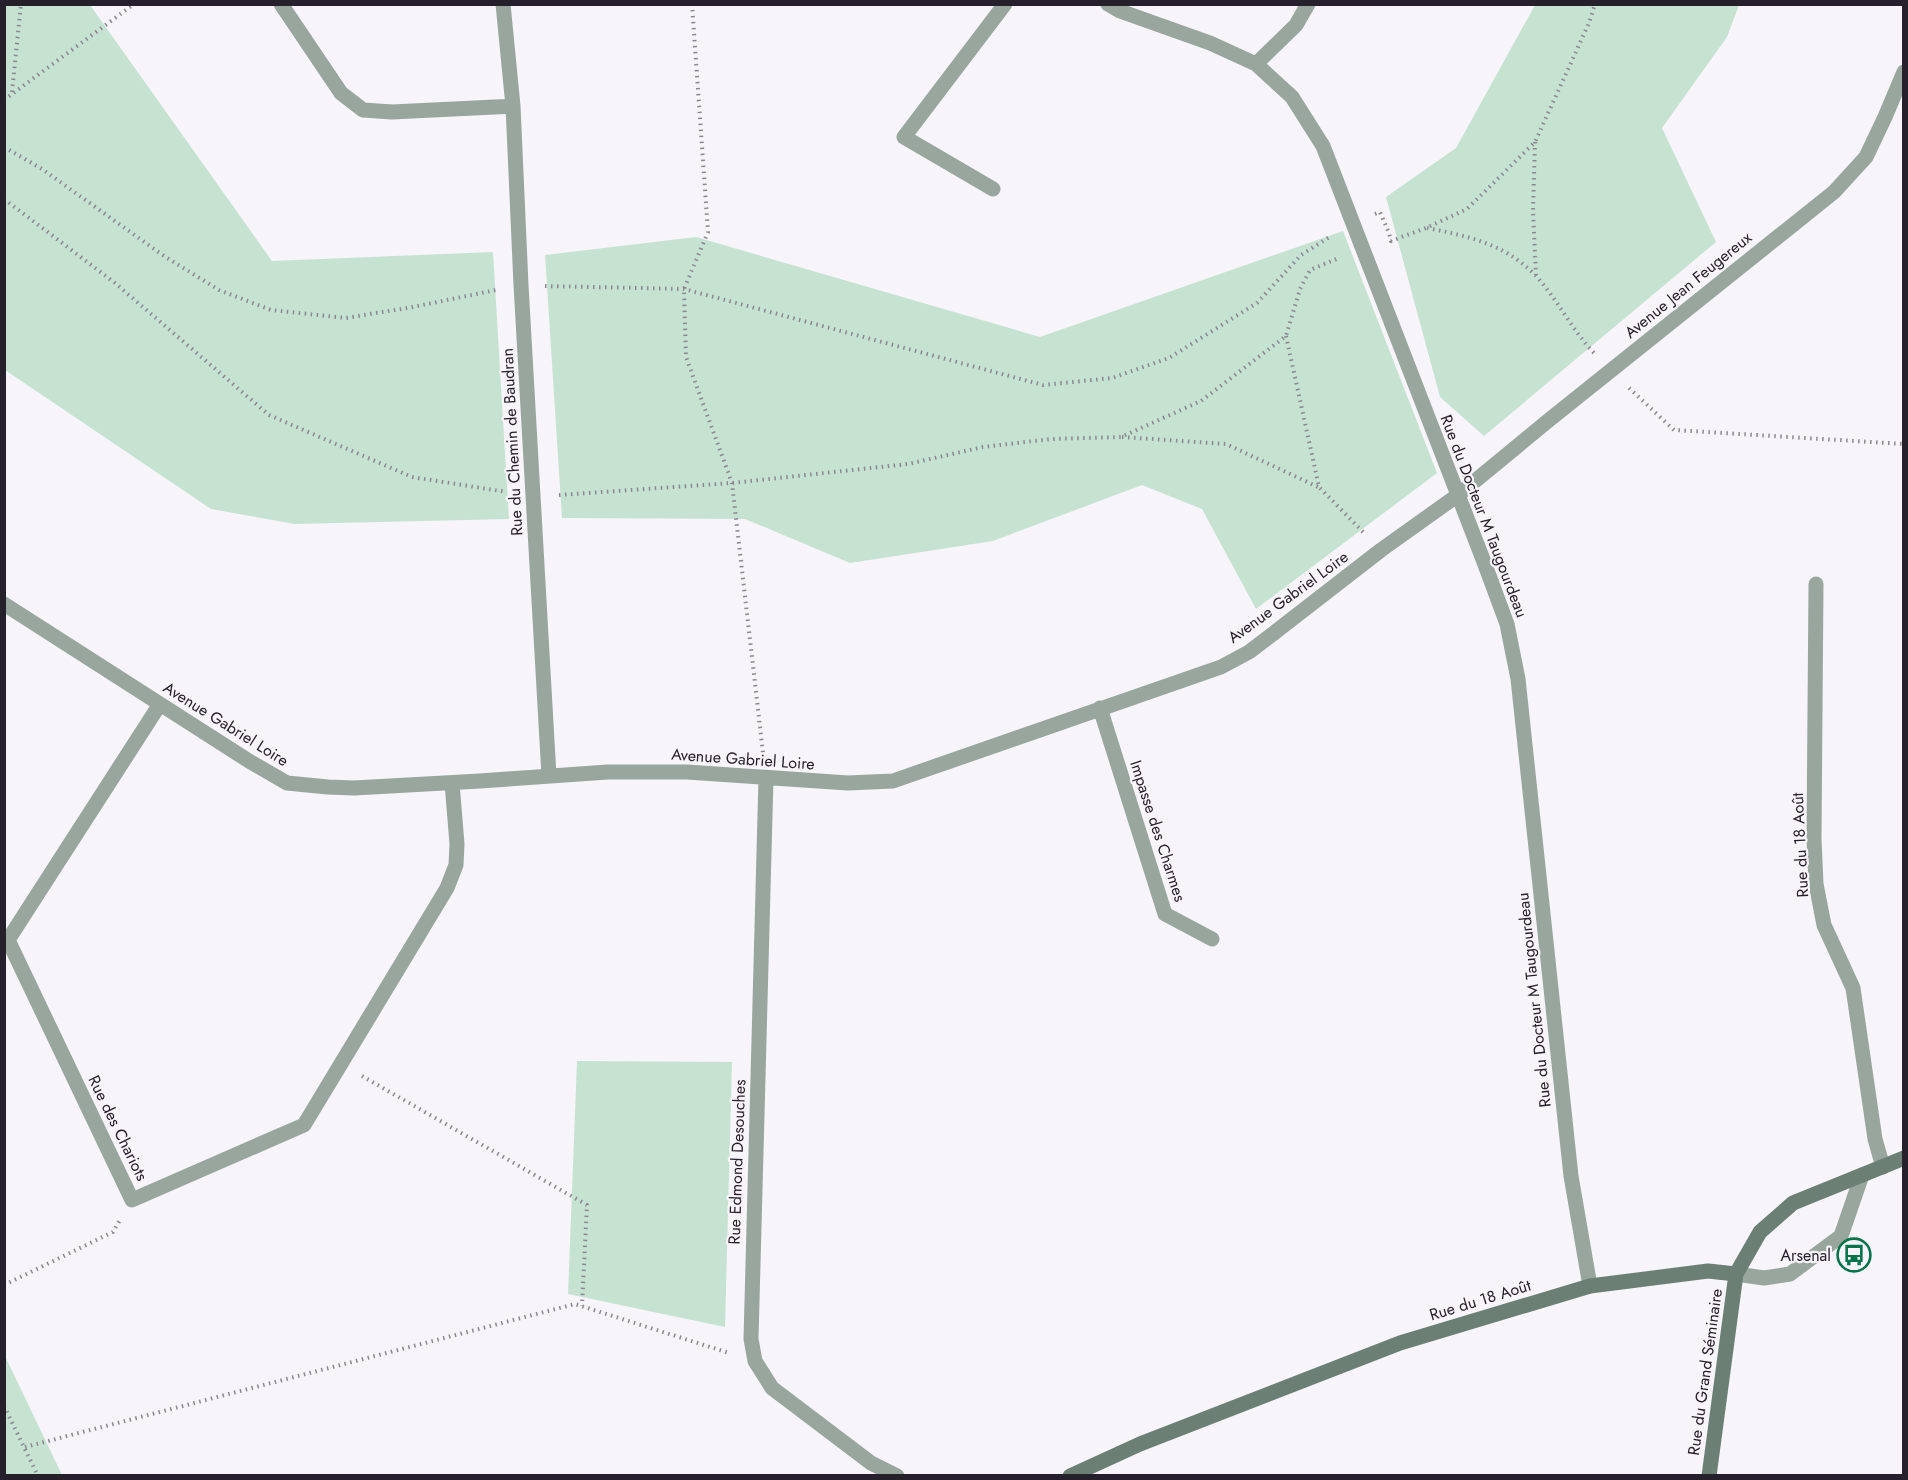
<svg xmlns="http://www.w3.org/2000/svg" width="1908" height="1480" font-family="Jost,sans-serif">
  <rect width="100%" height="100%" fill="#f7f4fa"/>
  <!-- green -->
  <path fill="#c6e3d2" d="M 4,5 L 90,5 L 272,261 L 493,252 L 509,519 L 295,524 L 211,509 L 5,370 Z
    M 1535,5 L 1739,5 L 1727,37 L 1662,128 L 1716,242 L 1484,436 L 1440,397 L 1386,197 L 1456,148 Z
    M 1343,231 L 1437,473 L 1256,609 L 1202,509 L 1142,485 L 993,541 L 850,563 L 745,519 L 562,518 L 545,255 L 696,237 L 1040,337 Z
    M 577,1061 L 732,1062 L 725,1327 L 568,1294 Z
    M 4,1356 L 5,1356 L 62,1475 L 5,1475 Z"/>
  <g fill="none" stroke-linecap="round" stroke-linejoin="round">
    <!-- path -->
    <path stroke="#8b8790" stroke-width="4" stroke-dasharray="1.5 4.5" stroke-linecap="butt" d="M 692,4 L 708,232 L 684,289 L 686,357 L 732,483 L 763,753
      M 12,92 L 21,4
      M 4,100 L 134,4
      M 1535,142 L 1533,211 L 1536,275
      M 4,147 L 42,169 L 164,256 L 219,290 L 271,310 L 346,318 L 413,307 L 496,290
      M 4,199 L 115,283 L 269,415 L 412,477 L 507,492
      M 1375,214 L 1380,212 L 1389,233 L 1391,241 L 1426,228 L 1467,209 L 1535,142 L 1589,23 L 1595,4
      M 1427,228 C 1468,236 1505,244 1535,275 C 1556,297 1572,330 1594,353
      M 545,286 L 684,289 L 1043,385 L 1112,378 L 1169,358 L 1257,303 L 1301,255 L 1331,236
      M 1286,336 L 1319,487 L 1364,533
      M 1629,388 L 1674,430 L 1904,444
      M 1122,437 L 1226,444 L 1318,487
      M 559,495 L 732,483 L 908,464 L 983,447 L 1051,439 L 1121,437 L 1201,401 L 1286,336 L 1300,289 L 1310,270 L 1339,258
      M 362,1076 L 587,1205 L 582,1306
      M 4,1285 L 113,1232 L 120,1220
      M 4,1406 L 38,1476
      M 25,1447 L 575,1304 L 729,1353"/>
    <!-- lane -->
    <path stroke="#98a69e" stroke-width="15" d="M 1736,1274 L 1764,1278 L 1790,1274 L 1841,1236 L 1862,1175"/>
    <!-- street -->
    <path stroke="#98a69e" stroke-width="15" d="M 281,4 L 341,93 L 363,110 L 392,112 L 513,106 L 521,285 L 549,776
      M 503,4 L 513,106
      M 1108,4 L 1120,11 L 1210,43 L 1256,64 L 1292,97 L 1323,146 L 1484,562 L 1507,624 L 1518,679 L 1571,1176 L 1590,1286
      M 1256,64 L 1296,25 L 1308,4
      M 993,189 L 904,137 L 1005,4
      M 1816,584 L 1814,839 L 1816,884 L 1824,925 L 1853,988 L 1875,1139 L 1883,1167
      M 4,604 L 249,761 L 287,783 L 328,787 L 354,788 L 480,781 L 608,772 L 687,772 L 848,783 L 893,781 L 1221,667 L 1249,652 L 1274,633 L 1381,550 L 1458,495 L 1549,420 L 1834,192 L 1866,157 L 1885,117 L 1904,72
      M 160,704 L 8,940 L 132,1200 L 304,1125 L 447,888 L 456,865 L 457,844 L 452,783
      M 1100,708 L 1165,914 L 1212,939
      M 766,778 L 751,1339 L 755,1361 L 772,1388 L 871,1463 L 897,1476"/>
    <!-- secondary -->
    <path stroke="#6b7f74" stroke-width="15" d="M 1070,1476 L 1140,1444 L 1400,1343 L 1590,1286 L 1708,1271 L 1736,1274 L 1760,1232 L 1793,1203 L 1904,1158
      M 1709,1476 L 1736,1274"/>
  </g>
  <!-- icons -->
  <defs>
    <symbol id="bus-ring" viewBox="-11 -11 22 22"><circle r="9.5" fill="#f7f4fa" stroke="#07734b" stroke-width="1.5"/><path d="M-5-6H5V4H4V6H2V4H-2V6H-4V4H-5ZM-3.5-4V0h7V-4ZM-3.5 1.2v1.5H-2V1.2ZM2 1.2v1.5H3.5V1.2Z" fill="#07734b"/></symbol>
  </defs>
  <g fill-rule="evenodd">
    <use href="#bus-ring" x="1835" y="1236" width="38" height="38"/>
  </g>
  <g text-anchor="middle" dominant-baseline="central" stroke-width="4.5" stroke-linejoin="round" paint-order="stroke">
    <!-- street labels -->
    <g font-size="16" fill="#25202b" stroke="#f7f4fa">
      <text transform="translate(1688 285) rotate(-39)">Avenue Jean Feugereux</text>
      <text transform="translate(512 442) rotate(-93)">Rue du Chemin de Baudran</text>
      <text transform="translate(1484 516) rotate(69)">Rue du Docteur M Taugourdeau</text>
      <text transform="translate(1288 597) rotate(-36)">Avenue Gabriel Loire</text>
      <text transform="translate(226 724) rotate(32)">Avenue Gabriel Loire</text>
      <text transform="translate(743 759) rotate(4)">Avenue Gabriel Loire</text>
      <text transform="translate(1158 831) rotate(72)">Impasse des Charmes</text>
      <text transform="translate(1800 845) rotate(-93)">Rue du 18 Août</text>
      <text transform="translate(1534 1000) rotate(-96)">Rue du Docteur M Taugourdeau</text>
      <text transform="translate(118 1128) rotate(64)">Rue des Chariots</text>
      <text transform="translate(737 1162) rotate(-88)">Rue Edmond Desouches</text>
      <text transform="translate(1480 1300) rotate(-17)">Rue du 18 Août</text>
      <text transform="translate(1705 1372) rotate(-82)">Rue du Grand Séminaire</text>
    </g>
    <!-- poi labels -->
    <g font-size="16" fill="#25202b" stroke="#f7f4fa" text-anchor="end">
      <text x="1831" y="1255">Arsenal</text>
    </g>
  </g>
  <!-- border -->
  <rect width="1908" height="1480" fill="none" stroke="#25202b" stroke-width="12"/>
</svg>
